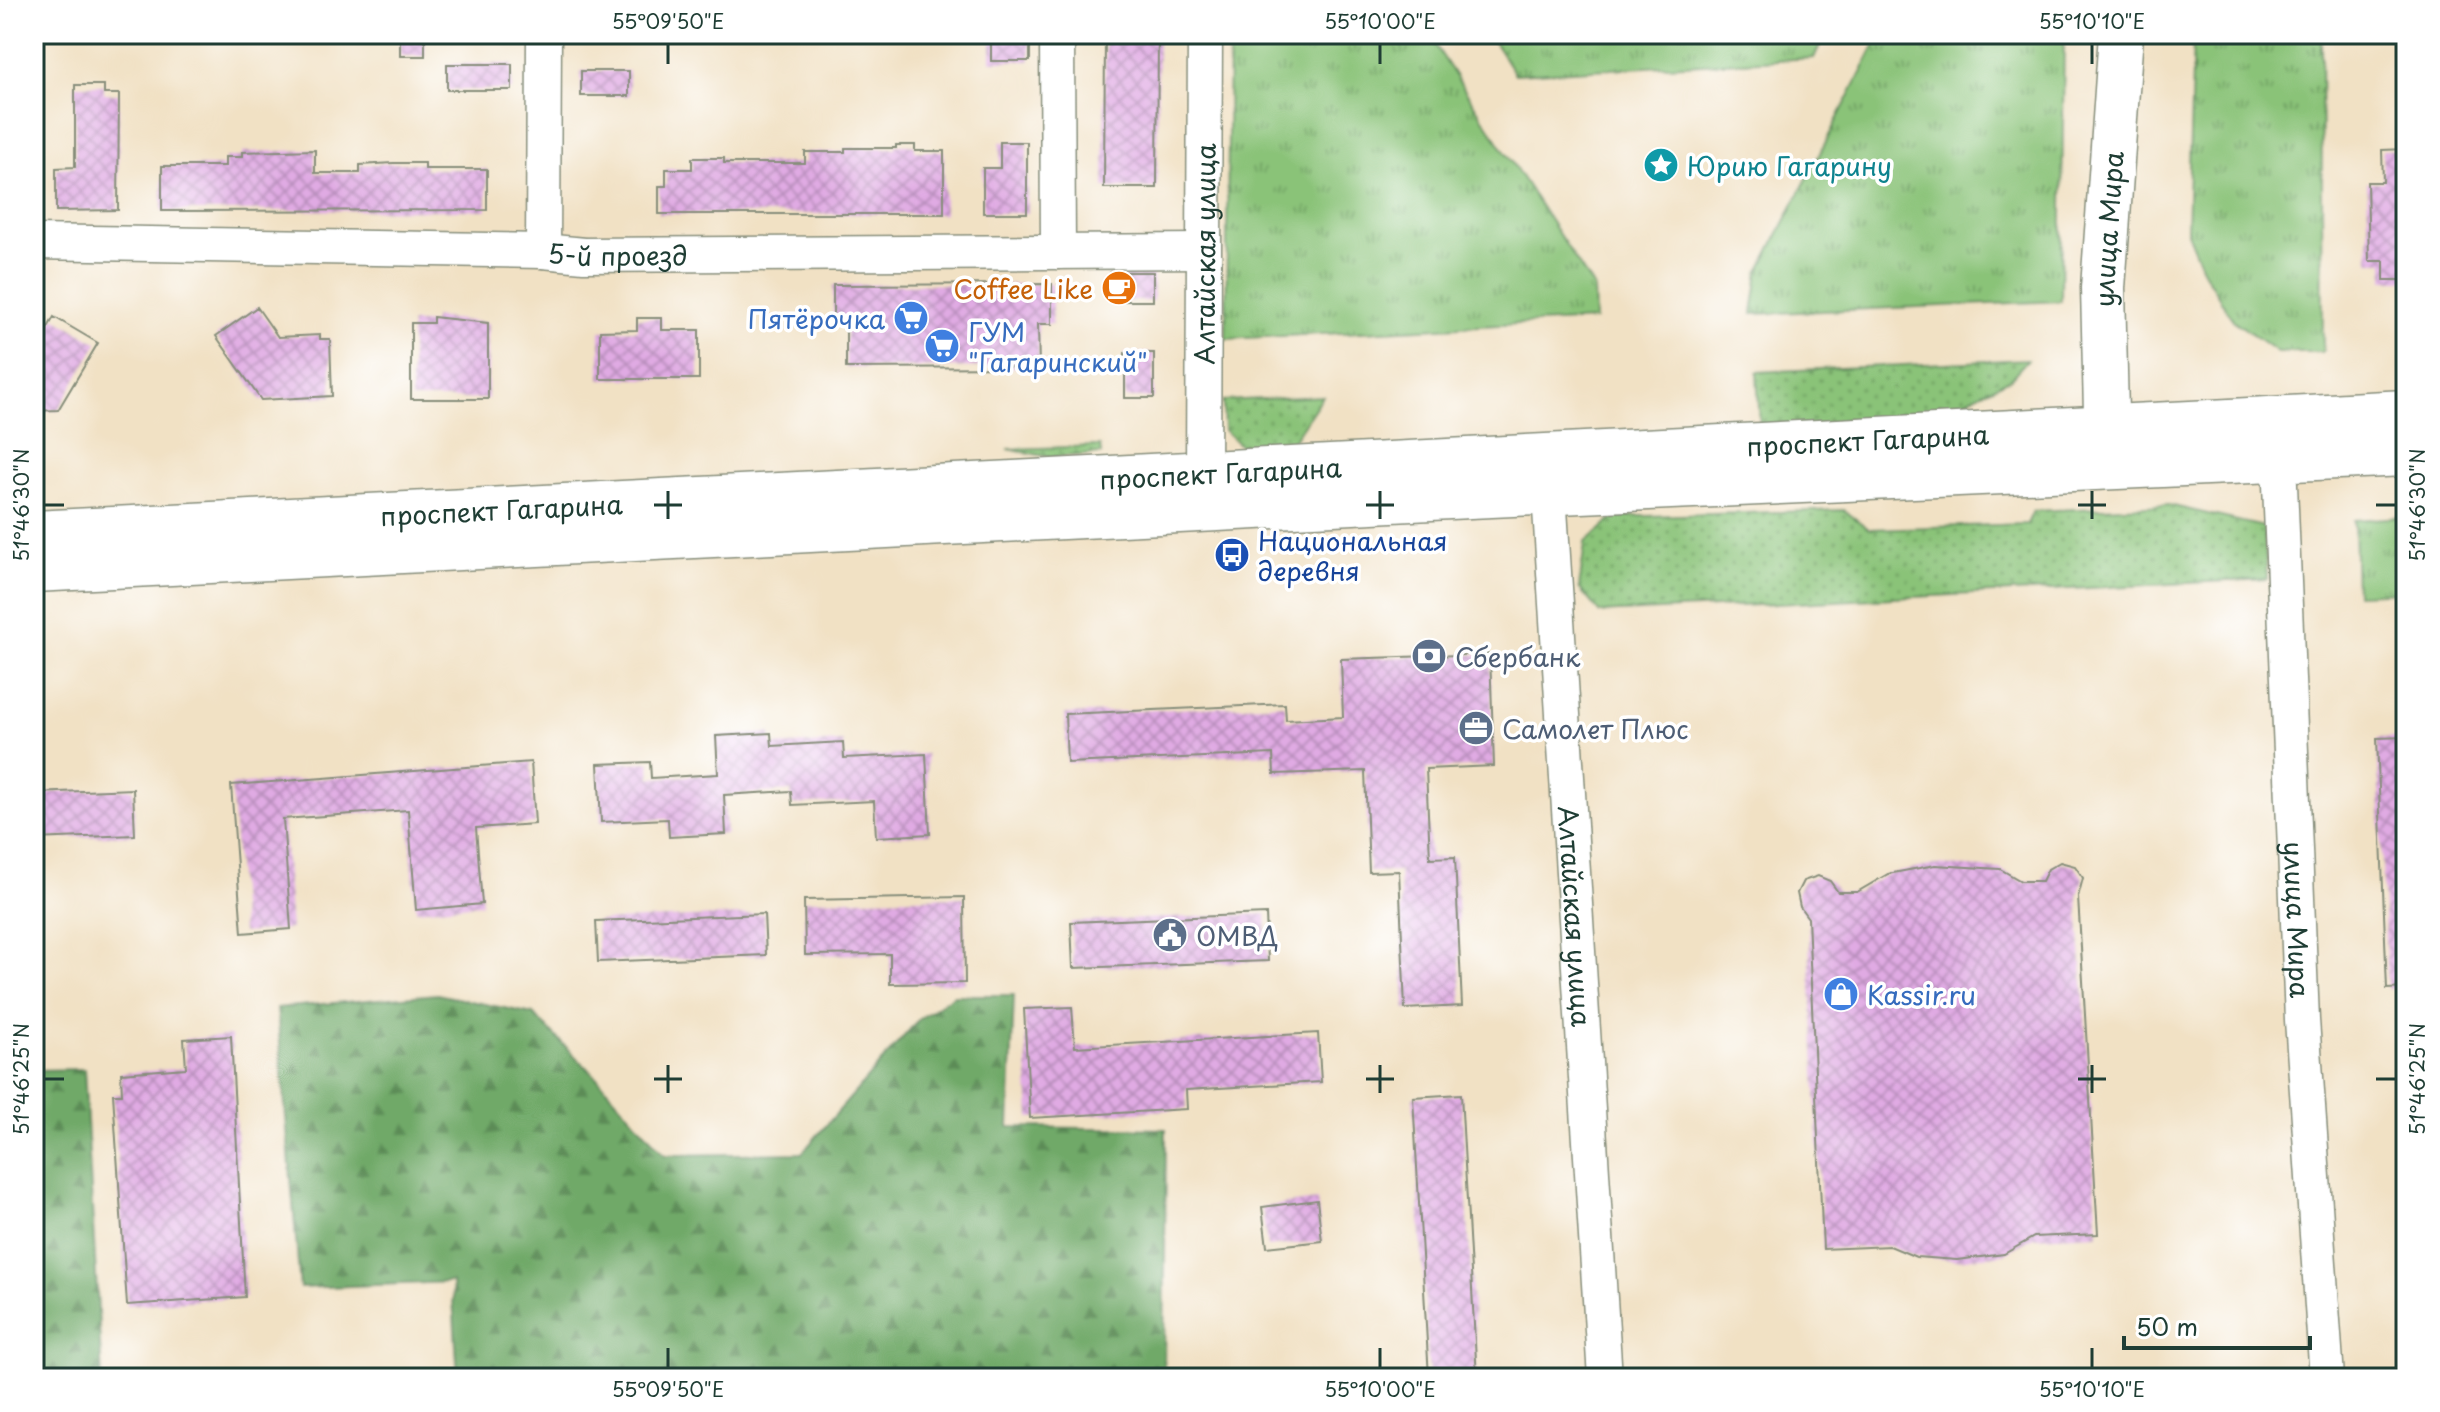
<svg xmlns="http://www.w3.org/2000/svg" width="2440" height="1412" font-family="'Playpen Sans',sans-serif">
  <defs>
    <pattern id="grass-dots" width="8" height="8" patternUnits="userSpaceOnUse" patternTransform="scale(2)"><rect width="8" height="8" fill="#8ac378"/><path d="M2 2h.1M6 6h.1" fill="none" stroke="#70a063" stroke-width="1.8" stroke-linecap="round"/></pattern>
    <pattern id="forest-firs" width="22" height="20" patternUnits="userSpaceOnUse" patternTransform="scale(2)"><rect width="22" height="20" fill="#6fa968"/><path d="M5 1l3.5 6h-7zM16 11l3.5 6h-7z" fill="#5b8b56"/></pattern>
    <pattern id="park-tufts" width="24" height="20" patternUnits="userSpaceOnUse" patternTransform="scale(2)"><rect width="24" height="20" fill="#8ac378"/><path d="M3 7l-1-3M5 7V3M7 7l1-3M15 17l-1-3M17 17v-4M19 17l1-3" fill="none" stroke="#70a063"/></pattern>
    <pattern id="building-cross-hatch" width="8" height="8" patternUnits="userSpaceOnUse" patternTransform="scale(2)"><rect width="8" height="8" fill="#e0aae3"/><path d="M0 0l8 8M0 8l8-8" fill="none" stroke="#b58cb9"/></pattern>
  </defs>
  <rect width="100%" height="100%" fill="#fff"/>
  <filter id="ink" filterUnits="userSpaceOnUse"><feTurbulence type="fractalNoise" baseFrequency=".0125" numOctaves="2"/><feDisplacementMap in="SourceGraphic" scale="16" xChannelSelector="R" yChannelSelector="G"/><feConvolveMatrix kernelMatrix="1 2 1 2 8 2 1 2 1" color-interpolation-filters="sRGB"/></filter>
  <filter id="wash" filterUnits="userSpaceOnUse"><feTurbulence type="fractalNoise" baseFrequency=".006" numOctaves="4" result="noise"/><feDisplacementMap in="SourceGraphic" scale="32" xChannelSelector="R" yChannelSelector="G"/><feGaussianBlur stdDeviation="1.8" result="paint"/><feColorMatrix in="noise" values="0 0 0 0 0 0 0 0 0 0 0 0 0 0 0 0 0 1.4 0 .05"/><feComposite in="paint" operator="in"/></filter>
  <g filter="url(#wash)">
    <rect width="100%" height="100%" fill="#f1e1c4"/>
    <!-- grass -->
    <path fill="url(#grass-dots)" stroke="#548056" stroke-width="2" d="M 2028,359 L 2010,379 L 1917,424 L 1760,427 L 1757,372 Z
      M 1323,396 L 1288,448 L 1245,450 L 1224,430 L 1223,401 Z
      M 1100,446 L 1101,454 L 1050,457 L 1008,449 Z
      M 2169,505 L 2264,527 L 2267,579 L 1600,613 L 1579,588 L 1585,543 L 1615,517 L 1844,510 L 1869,529 L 2027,524 L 2033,511 Z"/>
    <!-- forest -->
    <path fill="url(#forest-firs)" stroke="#47734e" stroke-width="2" d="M 437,994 L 533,1014 L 599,1080 L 665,1155 L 802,1153 L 919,1019 L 954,995 L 1014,995 L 1009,1127 L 1166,1129 L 1164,1378 L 458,1378 L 452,1282 L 300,1288 L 277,1008 Z
      M 84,1069 L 102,1378 L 34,1378 L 34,1070 Z"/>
    <!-- park -->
    <path fill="url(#park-tufts)" stroke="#548056" stroke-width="2" d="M 1229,34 L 1428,34 L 1594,288 L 1595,320 L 1226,339 Z
      M 1489,34 L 1825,34 L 1814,58 L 1515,74 Z
      M 1881,34 L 2064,34 L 2061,301 L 1753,314 L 1759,272 Z
      M 2193,38 L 2321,38 L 2323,352 L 2277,352 L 2233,320 L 2203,271 L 2187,232 Z
      M 2406,517 L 2406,592 L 2356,594 L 2354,520 Z"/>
    <g id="blocks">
      <!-- building -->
      <path fill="url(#building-cross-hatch)" d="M 400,34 L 425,34 L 425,56 L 400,56 Z
        M 991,34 L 1030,34 L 1030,61 L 991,61 Z
        M 1105,34 L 1158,34 L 1157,188 L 1104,188 Z
        M 447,64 L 512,64 L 512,90 L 447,90 Z
        M 581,71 L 629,71 L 629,96 L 581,96 Z
        M 75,85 L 104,85 L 104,94 L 119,94 L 118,210 L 56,211 L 56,168 L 75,167 Z
        M 1000,142 L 1027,142 L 1027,213 L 983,213 L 983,168 L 1000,168 Z
        M 896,145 L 915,145 L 915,151 L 944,151 L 944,214 L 659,214 L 659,186 L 666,186 L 666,169 L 692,169 L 692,158 L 724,158 L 724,163 L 805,163 L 805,152 L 845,152 L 845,148 L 896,148 Z
        M 2406,149 L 2406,280 L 2384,280 L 2384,261 L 2369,261 L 2367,182 L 2383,182 L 2382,150 Z
        M 315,150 L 315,173 L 360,173 L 360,165 L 393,163 L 425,163 L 425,169 L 487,169 L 487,210 L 162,211 L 162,166 L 225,166 L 225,157 L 242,157 L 242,152 Z
        M 1110,272 L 1153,272 L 1153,301 L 1111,301 Z
        M 1052,284 L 1052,324 L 1038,324 L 1039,367 L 846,368 L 846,322 L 833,322 L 833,285 Z
        M 257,307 L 278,337 L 320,335 L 320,339 L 330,339 L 332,396 L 261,400 L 216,336 Z
        M 54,317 L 98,343 L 58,410 L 34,411 L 34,352 Z
        M 433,317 L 488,323 L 488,399 L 411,399 L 411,323 L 433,323 Z
        M 637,318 L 662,318 L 662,330 L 699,330 L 699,379 L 600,379 L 600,331 L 637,330 Z
        M 1125,353 L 1154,353 L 1154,398 L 1125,398 Z
        M 1490,654 L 1494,766 L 1426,769 L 1430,858 L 1455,857 L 1462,1006 L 1405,1009 L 1399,871 L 1369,872 L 1365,771 L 1274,774 L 1273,754 L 1067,763 L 1065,714 L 1285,704 L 1286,720 L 1343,717 L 1341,659 Z
        M 771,733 L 772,746 L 843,742 L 844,758 L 926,754 L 930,834 L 876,837 L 874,801 L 792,805 L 791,791 L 724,795 L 726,834 L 669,837 L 668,819 L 601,822 L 598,764 L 650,762 L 651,778 L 718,774 L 716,736 Z
        M 2406,737 L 2406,988 L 2387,989 L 2377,738 Z
        M 531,762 L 535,824 L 476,828 L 482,904 L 416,910 L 408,810 L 283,819 L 291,929 L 242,933 L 231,785 Z
        M 133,789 L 135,835 L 34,839 L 34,793 Z
        M 2060,862 L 2075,866 L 2083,878 L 2078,897 L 2098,1234 L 2034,1237 L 2004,1254 L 1957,1260 L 1916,1257 L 1890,1246 L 1823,1249 L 1808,918 L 1800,907 L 1797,893 L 1803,881 L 1818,876 L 1830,881 L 1838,892 L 1857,892 L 1888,874 L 1935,865 L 2000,869 L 2021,881 L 2042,881 L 2048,869 Z
        M 964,897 L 965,983 L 890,984 L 890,954 L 805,955 L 804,900 Z
        M 764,914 L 766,955 L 598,962 L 596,921 Z
        M 1266,914 L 1268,961 L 1073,968 L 1071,922 Z
        M 1072,1007 L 1075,1047 L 1318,1033 L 1321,1082 L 1186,1090 L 1187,1109 L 1030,1118 L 1024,1009 Z
        M 231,1036 L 245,1297 L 127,1305 L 113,1094 L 122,1094 L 121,1073 L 186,1068 L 184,1039 Z
        M 1461,1094 L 1477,1378 L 1429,1378 L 1413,1097 Z
        M 1317,1200 L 1322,1241 L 1267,1247 L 1262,1207 Z"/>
    </g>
  </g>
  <g filter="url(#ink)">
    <use href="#blocks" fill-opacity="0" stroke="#888f7c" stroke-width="2"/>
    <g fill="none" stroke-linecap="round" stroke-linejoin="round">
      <defs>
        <g id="minor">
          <path d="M 1057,34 L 1058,252"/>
          <path id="s1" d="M 34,242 L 543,251 L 584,255 L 1203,251"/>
          <path d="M 543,251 L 544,34"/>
          <path id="s2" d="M 2279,460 L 2302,1020 L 2327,1378"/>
          <path id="s3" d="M 1203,474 L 1205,34"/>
          <path id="s4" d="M 1549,493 L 1605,1378"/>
        </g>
        <g id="major">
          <path id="s5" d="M 2107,455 L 2103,288 L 2121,34"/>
          <path id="s6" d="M 34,533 L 2406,412"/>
          <path d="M 34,570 L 1470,496 L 2406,454"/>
        </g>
      </defs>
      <!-- minor casing -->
      <use href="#minor" stroke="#888f7c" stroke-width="37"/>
      <!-- major casing -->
      <use href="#major" stroke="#888f7c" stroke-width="47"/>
      <!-- minor -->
      <use href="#minor" stroke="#fff" stroke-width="34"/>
      <!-- major -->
      <use href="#major" stroke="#fff" stroke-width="44"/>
    </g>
  </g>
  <!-- ticks -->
  <path fill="none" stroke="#1f3d34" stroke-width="3" d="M 668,44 L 668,64M 1380,44 L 1380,64M 2092,44 L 2092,64M 668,491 L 668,519M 1380,491 L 1380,519M 2092,491 L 2092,519M 44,505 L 64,505M 654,505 L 682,505M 1366,505 L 1394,505M 2078,505 L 2106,505M 2376,505 L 2396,505M 668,1065 L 668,1093M 1380,1065 L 1380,1093M 2092,1065 L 2092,1093M 44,1079 L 64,1079M 654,1079 L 682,1079M 1366,1079 L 1394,1079M 2078,1079 L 2106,1079M 2376,1079 L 2396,1079M 668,1348 L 668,1368M 1380,1348 L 1380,1368M 2092,1348 L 2092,1368"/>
  <!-- icons -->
  <defs>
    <symbol id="sight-disc" viewBox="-11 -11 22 22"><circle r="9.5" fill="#0f9aa8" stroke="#fff"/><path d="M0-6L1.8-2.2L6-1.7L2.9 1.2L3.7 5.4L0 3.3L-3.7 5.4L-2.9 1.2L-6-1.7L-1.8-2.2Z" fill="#fff"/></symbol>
    <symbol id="cafe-disc" viewBox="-11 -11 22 22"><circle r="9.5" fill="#e8710a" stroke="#fff"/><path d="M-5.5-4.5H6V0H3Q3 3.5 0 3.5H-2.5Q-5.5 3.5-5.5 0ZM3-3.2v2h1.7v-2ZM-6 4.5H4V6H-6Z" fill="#fff"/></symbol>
    <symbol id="supermarket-disc" viewBox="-11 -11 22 22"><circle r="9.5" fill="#3f7fe0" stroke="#fff"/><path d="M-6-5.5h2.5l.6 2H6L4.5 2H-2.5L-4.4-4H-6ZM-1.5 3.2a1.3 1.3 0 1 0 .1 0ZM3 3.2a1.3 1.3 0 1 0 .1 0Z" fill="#fff"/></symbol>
    <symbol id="bus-disc" viewBox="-11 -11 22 22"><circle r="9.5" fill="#1a4fb4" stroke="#fff"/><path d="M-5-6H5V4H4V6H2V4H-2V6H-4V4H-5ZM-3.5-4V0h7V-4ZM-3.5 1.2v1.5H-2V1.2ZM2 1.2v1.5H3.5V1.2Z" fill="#fff"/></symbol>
    <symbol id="bank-disc" viewBox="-11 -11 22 22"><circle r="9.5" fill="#5c6f8a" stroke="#fff"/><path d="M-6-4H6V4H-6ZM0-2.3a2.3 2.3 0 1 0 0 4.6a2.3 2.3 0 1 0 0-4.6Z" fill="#fff"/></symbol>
    <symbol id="office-disc" viewBox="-11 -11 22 22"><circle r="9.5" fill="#5c6f8a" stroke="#fff"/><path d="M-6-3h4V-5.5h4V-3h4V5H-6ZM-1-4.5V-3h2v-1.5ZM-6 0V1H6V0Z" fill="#fff"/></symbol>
    <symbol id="civic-disc" viewBox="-11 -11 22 22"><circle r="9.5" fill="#5c6f8a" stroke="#fff"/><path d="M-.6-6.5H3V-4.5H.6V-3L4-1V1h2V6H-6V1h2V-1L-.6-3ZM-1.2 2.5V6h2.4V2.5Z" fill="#fff"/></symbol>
    <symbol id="shop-disc" viewBox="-11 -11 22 22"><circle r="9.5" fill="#3f7fe0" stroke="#fff"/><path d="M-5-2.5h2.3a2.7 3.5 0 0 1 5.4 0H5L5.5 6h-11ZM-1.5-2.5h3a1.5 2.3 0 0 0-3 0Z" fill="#fff"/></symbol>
  </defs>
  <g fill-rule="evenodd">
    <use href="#sight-disc" x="1641" y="145" width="40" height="40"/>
    <use href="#cafe-disc" x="1099" y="268" width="40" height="40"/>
    <use href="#supermarket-disc" x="891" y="298" width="40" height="40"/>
    <use href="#supermarket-disc" x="922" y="326" width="40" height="40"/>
    <use href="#bus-disc" x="1212" y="535" width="40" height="40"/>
    <use href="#bank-disc" x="1409" y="636" width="40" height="40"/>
    <use href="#office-disc" x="1456" y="708" width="40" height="40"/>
    <use href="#civic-disc" x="1150" y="915" width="40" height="40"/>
    <use href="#shop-disc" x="1821" y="974" width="40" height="40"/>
  </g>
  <g text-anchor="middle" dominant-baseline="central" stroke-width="7" stroke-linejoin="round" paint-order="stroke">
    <!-- culture labels -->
    <g font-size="26" fill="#0d838f" stroke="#fff" text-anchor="start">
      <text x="1687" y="165">Юрию Гагарину</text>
    </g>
    <!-- street labels -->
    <g font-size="26" fill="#1f3d34" stroke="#fff">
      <text stroke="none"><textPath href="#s5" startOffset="226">улица Мира</textPath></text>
      <text stroke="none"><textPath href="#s1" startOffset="584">5-й проезд</textPath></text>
      <text stroke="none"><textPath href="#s3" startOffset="220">Алтайская улица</textPath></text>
      <text stroke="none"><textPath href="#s6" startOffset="1836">проспект Гагарина</textPath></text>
      <text stroke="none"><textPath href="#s6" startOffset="1188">проспект Гагарина</textPath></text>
      <text stroke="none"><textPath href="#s6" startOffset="468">проспект Гагарина</textPath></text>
      <text stroke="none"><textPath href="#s4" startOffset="424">Алтайская улица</textPath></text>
      <text stroke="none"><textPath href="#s2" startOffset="460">улица Мира</textPath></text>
    </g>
    <!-- food labels -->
    <g font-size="26" fill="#c56008" stroke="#fff" text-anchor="end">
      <text x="1093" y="288">Coffee Like</text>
    </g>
    <!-- shop labels -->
    <g font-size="26" fill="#366cbe" stroke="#fff" text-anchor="start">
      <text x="885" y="318" text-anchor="end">Пятёрочка</text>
      <text x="968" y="331">ГУМ<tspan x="968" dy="30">"Гагаринский"</tspan></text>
      <text x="1867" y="994">Kassir.ru</text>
    </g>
    <!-- transit labels -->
    <g font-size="26" fill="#164399" stroke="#fff" text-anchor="start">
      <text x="1258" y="540">Национальная<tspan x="1258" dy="30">деревня</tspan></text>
    </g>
    <!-- service labels -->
    <g font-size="26" fill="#4e5e75" stroke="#fff" text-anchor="start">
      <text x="1455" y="656">Сбербанк</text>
      <text x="1502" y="728">Самолет Плюс</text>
      <text x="1196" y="935">ОМВД</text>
    </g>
  </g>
  <!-- margin -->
  <rect width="2440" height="1412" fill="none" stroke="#fff" stroke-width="88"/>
  <!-- scale -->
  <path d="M2124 1336v12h186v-12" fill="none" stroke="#1f3d34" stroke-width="4"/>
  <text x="2136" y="1336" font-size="24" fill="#1f3d34" stroke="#ffffff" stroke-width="6" paint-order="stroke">50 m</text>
  <rect x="44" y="44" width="2352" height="1324" fill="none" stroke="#1f3d34" stroke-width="3"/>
  <g font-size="20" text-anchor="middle" fill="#1f3d34">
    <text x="668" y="29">55°09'50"E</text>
    <text x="1380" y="29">55°10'00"E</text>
    <text x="2092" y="29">55°10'10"E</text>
    <text transform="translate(22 505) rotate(-90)" y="7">51°46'30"N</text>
    <text transform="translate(2418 505) rotate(-90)" y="7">51°46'30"N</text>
    <text transform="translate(22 1079) rotate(-90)" y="7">51°46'25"N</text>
    <text transform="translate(2418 1079) rotate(-90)" y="7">51°46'25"N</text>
    <text x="668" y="1397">55°09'50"E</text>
    <text x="1380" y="1397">55°10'00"E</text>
    <text x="2092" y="1397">55°10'10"E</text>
  </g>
</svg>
